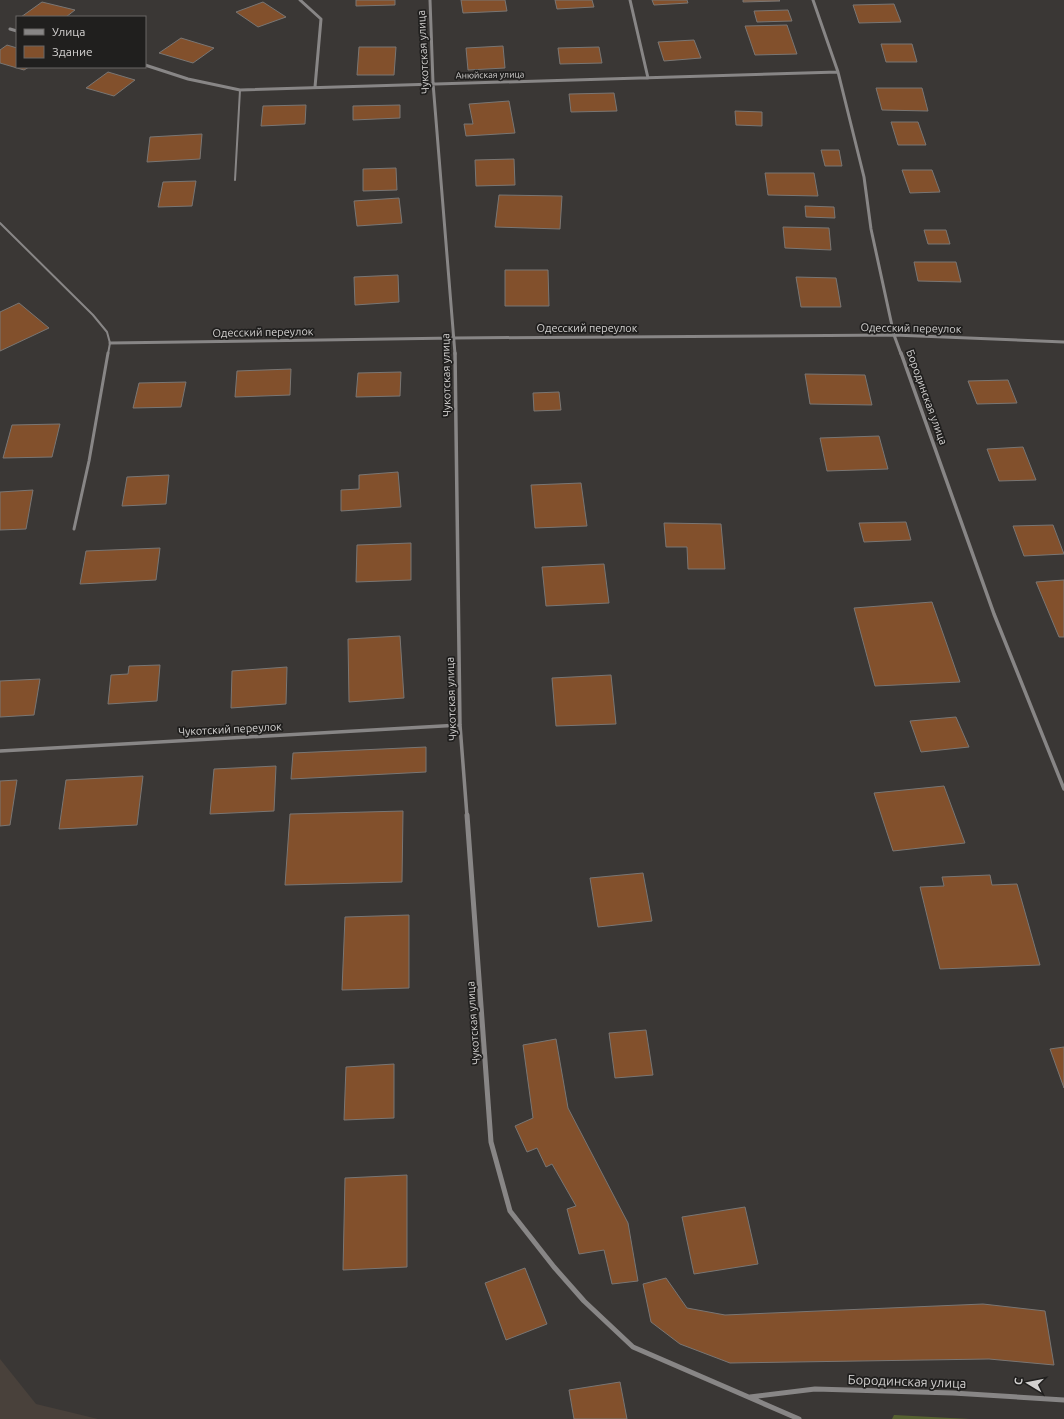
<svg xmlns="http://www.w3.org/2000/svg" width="1064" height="1419" font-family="Ubuntu,sans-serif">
  <rect width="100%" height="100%" fill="#3a3735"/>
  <!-- built -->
  <path fill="#49413b" d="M 0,1359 L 36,1404 L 98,1419 L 0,1419 Z"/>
  <!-- green -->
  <path fill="#566131" d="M 894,1415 L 970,1419 L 892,1419 Z"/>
  <!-- building -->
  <path fill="#82502c" stroke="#797674" d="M 356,0 L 395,0 L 395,5 L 356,6 Z
    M 461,0 L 505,0 L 507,11 L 463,13 Z
    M 555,0 L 592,0 L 594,7 L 557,9 Z
    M 652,0 L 687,0 L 688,3 L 654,5 Z
    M 743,0 L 779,0 L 780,1 L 743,2 Z
    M 42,2 L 75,10 L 66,17 L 21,17 Z
    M 263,2 L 286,17 L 258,27 L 236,12 Z
    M 894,4 L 901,22 L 859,23 L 853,5 Z
    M 788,10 L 792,21 L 757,22 L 754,11 Z
    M 787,25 L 797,54 L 755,55 L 745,26 Z
    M 181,38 L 214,48 L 193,63 L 159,53 Z
    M 694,40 L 701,58 L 664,61 L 658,42 Z
    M 881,44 L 912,44 L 917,62 L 886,62 Z
    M 7,45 L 17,48 L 17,67 L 29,67 L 24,70 L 0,63 L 0,50 Z
    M 503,46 L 505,68 L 468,70 L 466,48 Z
    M 359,47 L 396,47 L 394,75 L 357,75 Z
    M 599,47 L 602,63 L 560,64 L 558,48 Z
    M 108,72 L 135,80 L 114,96 L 86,88 Z
    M 876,88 L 922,88 L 928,111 L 882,110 Z
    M 614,93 L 617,111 L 571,112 L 569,94 Z
    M 509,101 L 515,133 L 466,136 L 464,124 L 473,124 L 469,104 Z
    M 306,105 L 305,124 L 261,126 L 263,106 Z
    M 400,105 L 400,118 L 353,120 L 353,106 Z
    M 735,111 L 762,112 L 762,126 L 736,125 Z
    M 891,122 L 918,122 L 926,145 L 898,145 Z
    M 202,134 L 200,159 L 147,162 L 150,137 Z
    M 821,150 L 839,150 L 842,166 L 825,166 Z
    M 514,159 L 515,185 L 476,186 L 475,160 Z
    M 396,168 L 397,190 L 363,191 L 363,169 Z
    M 902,170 L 932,170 L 940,192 L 910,193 Z
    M 765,173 L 814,173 L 818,196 L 768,195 Z
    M 196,181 L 192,206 L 158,207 L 163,182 Z
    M 499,195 L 562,196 L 560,229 L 495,227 Z
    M 399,198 L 402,223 L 357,226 L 354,201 Z
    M 805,206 L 834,207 L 835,218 L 806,217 Z
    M 783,227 L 829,228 L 831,250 L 785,248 Z
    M 924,230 L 946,230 L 950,244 L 928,244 Z
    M 914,262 L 956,262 L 961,282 L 918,281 Z
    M 505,270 L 548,270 L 549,306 L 505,306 Z
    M 398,275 L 399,302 L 355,305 L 354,277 Z
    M 796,277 L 836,278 L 841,307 L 801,307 Z
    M 19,303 L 49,328 L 0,351 L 0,312 Z
    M 291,369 L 290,395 L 235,397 L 237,371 Z
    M 401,372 L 400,396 L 356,397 L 358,373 Z
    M 805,374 L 865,375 L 872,405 L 810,404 Z
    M 1008,380 L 1017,403 L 977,404 L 968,381 Z
    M 186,382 L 181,407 L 133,408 L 139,383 Z
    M 559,392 L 561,410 L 534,411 L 533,393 Z
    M 60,424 L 52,457 L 3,458 L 12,425 Z
    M 879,436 L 888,469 L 827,471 L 820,438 Z
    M 1023,447 L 1036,480 L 999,481 L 987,449 Z
    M 398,472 L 401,507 L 341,511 L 341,490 L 359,489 L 359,475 Z
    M 169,475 L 166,504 L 122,506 L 127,477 Z
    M 581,483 L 587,526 L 535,528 L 531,485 Z
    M 33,490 L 26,529 L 0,530 L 0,492 Z
    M 906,522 L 911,540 L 864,542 L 859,523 Z
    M 664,523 L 721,524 L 725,569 L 688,569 L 687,547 L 666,547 Z
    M 1053,525 L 1064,554 L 1024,556 L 1013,526 Z
    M 411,543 L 411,580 L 356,582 L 357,545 Z
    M 160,548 L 156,580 L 80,584 L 86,551 Z
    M 604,564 L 609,603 L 546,606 L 542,567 Z
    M 1064,580 L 1064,637 L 1059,637 L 1036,582 Z
    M 932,602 L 960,682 L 875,686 L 854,608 Z
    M 400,636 L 404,698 L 349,702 L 348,639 Z
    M 160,665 L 157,701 L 108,704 L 111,675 L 128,674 L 129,666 Z
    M 287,667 L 286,704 L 231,708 L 232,671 Z
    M 611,675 L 616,724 L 556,726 L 552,678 Z
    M 40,679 L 34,715 L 0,717 L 0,681 Z
    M 956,717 L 969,747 L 921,752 L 910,721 Z
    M 426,747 L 426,772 L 291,779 L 293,753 Z
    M 276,766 L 274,811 L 210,814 L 214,769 Z
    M 143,776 L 137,825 L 59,829 L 66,780 Z
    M 17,780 L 10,825 L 0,826 L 0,781 Z
    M 944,786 L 965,843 L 893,851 L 874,793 Z
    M 403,811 L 402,882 L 285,885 L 290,814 Z
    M 643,873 L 652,921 L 598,927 L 590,878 Z
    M 990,875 L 992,885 L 1017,884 L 1040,965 L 940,969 L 920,887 L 944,886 L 942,877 Z
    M 409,915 L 409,988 L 342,990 L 345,917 Z
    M 646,1030 L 653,1075 L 615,1078 L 609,1033 Z
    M 556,1039 L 568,1108 L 628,1223 L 638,1281 L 612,1284 L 604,1250 L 579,1254 L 567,1209 L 576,1206 L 552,1164 L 546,1167 L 537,1148 L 527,1152 L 515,1126 L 533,1118 L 523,1045 Z
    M 1064,1047 L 1064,1088 L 1050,1049 Z
    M 394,1064 L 394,1118 L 344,1120 L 346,1067 Z
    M 407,1175 L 407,1267 L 343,1270 L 345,1178 Z
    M 745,1207 L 758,1264 L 694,1274 L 682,1217 Z
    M 525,1268 L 547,1324 L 506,1340 L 485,1283 Z
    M 666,1278 L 687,1308 L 725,1315 L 983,1304 L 1045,1311 L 1054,1365 L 989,1359 L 730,1363 L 680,1344 L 651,1322 L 643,1284 Z
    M 620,1382 L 627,1419 L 574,1419 L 569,1390 Z"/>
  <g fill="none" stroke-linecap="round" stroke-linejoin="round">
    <!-- service-far1 -->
    <path stroke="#888686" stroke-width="2" d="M 235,180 L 240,90
      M 0,223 L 93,315 L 107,332 L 110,343 L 108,354"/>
    <!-- service -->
    <path stroke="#888686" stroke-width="3" d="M 74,529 L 89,461 L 108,353"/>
    <!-- minor-far2 -->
    <path stroke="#888686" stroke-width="3" d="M 300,0 L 321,19 L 315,87
      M 430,0 L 433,83 L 455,354
      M 630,0 L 648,78
      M 813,0 L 838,72 L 864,177 L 871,229 L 894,335 L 901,354
      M 10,29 L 17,31
      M 145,65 L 188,79 L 240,90 L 838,72
      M 110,343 L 455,338 L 894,335 L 1064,342"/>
    <!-- minor-far1 -->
    <path stroke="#888686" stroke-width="3.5" d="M 455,353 L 460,725 L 467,816
      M 901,353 L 994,614 L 1064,789
      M 0,751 L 460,725"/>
    <!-- minor -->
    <path stroke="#888686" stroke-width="5" d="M 467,815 L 491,1142 L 510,1211 L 554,1267 L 584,1301 L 633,1347 L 799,1419
      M 750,1397 L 815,1389 L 953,1393 L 1064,1400"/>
  </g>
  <g text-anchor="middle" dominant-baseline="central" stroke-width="3.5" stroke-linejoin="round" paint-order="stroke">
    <!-- far-street labels -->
    <g font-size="9" fill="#d3d1d0" stroke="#201f1e">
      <text transform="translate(490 75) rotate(-1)">Анюйская улица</text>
    </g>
    <!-- street labels -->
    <g font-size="11" fill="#d3d1d0" stroke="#201f1e">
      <text transform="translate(423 52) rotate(-93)">Чукотская улица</text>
      <text x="587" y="328">Одесский переулок</text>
      <text transform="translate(911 328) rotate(1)">Одесский переулок</text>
      <text transform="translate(263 332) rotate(-1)">Одесский переулок</text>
      <text transform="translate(446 375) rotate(-91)">Чукотская улица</text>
      <text transform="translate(927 397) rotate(70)">Бородинская улица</text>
      <text transform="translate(451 699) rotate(-92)">Чукотская улица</text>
      <text transform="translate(230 729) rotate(-3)">Чукотский переулок</text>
      <text transform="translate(473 1023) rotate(-94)">Чукотская улица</text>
    </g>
    <!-- near-street labels -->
    <g font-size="13" fill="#d3d1d0" stroke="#201f1e">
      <text transform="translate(907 1381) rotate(2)">Бородинская улица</text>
    </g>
  </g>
  <!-- legend -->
  <rect x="16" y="16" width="130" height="52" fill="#201f1e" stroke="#686665"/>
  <rect x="24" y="29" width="20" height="6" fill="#888686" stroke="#686665"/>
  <text x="52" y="36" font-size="12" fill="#d3d1d0">Улица</text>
  <rect x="24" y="46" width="20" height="12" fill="#82502c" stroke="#686665"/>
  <text x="52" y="56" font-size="12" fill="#d3d1d0">Здание</text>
  <!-- north arrow -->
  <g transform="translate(1028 1383) rotate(280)" stroke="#201f1e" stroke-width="3" paint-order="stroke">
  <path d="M0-3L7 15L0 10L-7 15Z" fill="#d3d1d0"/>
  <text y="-6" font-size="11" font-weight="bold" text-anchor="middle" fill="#d3d1d0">С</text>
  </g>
</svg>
